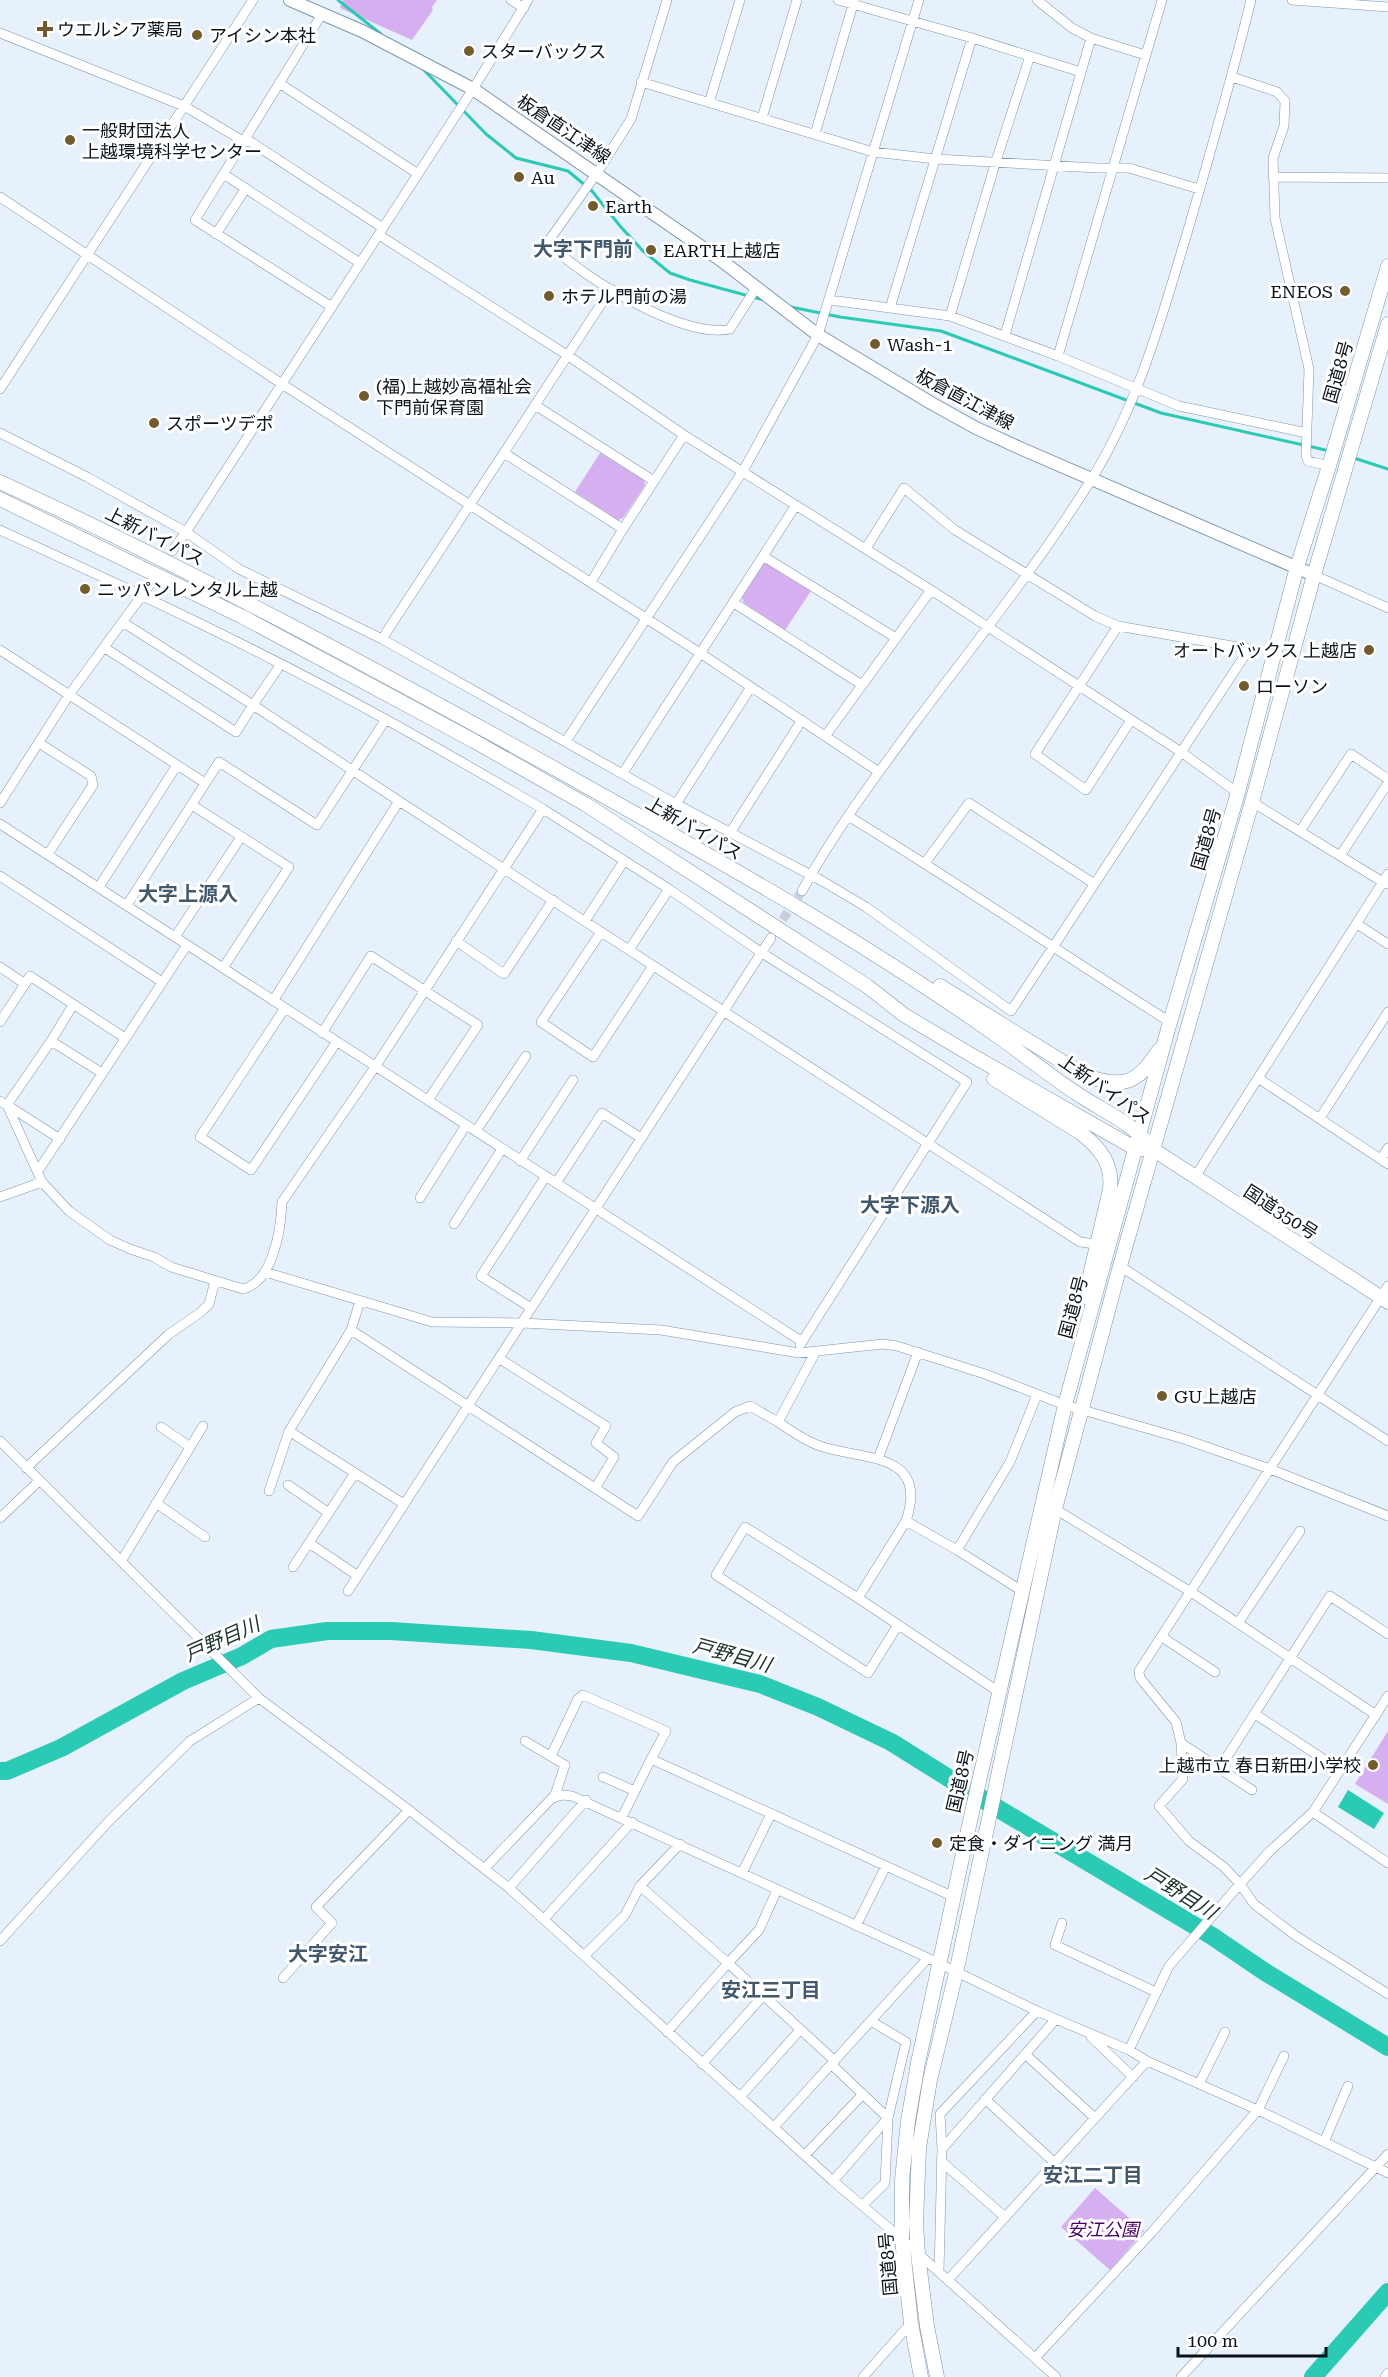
<svg xmlns="http://www.w3.org/2000/svg" width="1388" height="2377" font-family="'Roboto Serif','Noto Sans JP',serif">
  <rect width="100%" height="100%" fill="#e6f1fb"/>
  <!-- green -->
  <path fill="#d6aff0" d="M 343,0 L 437,0 L 432,7 L 433,10 L 412,40 L 340,8 Z
    M 600,453 L 644,480 L 645,485 L 623,518 L 618,520 L 575,492 Z
    M 764,563 L 769,563 L 811,591 L 785,630 L 744,603 L 742,598 Z
    M 1388,1731 L 1388,1804 L 1355,1784 Z
    M 1095,2188 L 1144,2231 L 1110,2270 L 1061,2227 Z"/>
  <!-- water -->
  <path fill="#2bcab4" d="M 1348,1790 L 1384,1813 L 1374,1829 L 1338,1807 Z"/>
  <g fill="none" stroke-linecap="round" stroke-linejoin="round">
    <!-- stream -->
    <path stroke="#2bcab4" stroke-width="3" d="M 338,0 L 381,34
      M 421,67 L 486,134 L 516,158 L 568,171 L 592,191 L 620,226 L 643,251 L 670,273 L 690,280 L 764,300
      M 791,307 L 840,317 L 941,331 L 1161,413 L 1330,451
      M 1354,458 L 1388,469"/>
    <!-- river -->
    <path stroke="#2bcab4" stroke-width="18" d="M 0,1771 L 7,1771 L 61,1748 L 183,1681 L 242,1656 L 271,1639 L 327,1631 L 391,1631 L 531,1640 L 631,1653 L 760,1684 L 818,1707 L 891,1742 L 987,1802 L 1212,1936 L 1265,1972 L 1388,2047
      M 1313,2377 L 1388,2292"/>
    <!-- minor-tunnel -->
    <path stroke="#c5d0da" stroke-width="9" stroke-dasharray="9 4.5" stroke-linecap="butt" d="M 775,931 L 802,891"/>
    <defs>
      <path id="minor" d="M 511,0 L 524,8
        M 667,0 L 631,119 L 597,173 L 550,239 L 551,245 C 581,277 685,340 730,329 L 756,288
        M 838,0 L 972,38 L 1081,72
        M 1037,0 L 1072,28 L 1091,38
        M 1292,0 L 1388,7
        M 322,14 L 195,220 L 332,307
        M 0,33 L 184,106 L 243,141 L 251,142 L 383,228
        M 1232,77 L 1277,92 L 1285,101 L 1284,126 L 1273,158 L 1275,218 L 1309,369 L 1306,455 L 1308,461 L 1329,466
        M 641,82 L 873,152 L 936,159 L 1097,168 L 1129,168 L 1199,189
        M 279,83 L 418,174
        M 709,103 L 740,0
        M 762,118 L 797,0
        M 815,134 L 854,1
        M 225,175 L 360,263
        M 1273,177 L 1388,178
        M 0,197 L 282,384 L 700,653 L 879,772
        M 216,234 L 246,188
        M 379,235 L 567,355 L 684,435 L 931,590 L 1181,752 L 1238,793
        M 830,300 L 950,316 L 1058,356 L 1179,406 L 1307,433
        M 890,308 L 972,38
        M 950,316 L 996,161 L 1030,56
        M 1005,335 L 1091,38 L 1145,55
        M 1058,356 L 1162,0
        M 0,389 L 253,0
        M 535,405 L 654,481
        M 0,433 L 87,477 L 186,532 L 239,569 L 382,639 L 676,804 L 824,882 L 866,907 L 1011,1011 L 1249,649 L 1118,626 L 1095,616 L 955,530 L 904,488 L 866,548
        M 504,453 L 623,529
        M 0,530 C 130,589 260,650 385,719 C 438,748 491,779 543,809 L 375,1067 L 282,1202 C 281,1229 273,1282 243,1289 L 171,1267 L 154,1257 L 130,1249 L 110,1240 L 69,1211 L 42,1182 L 7,1105 L 0,1101
        M 172,551 L 186,532 L 473,89 L 528,0
        M 763,556 L 896,638
        M 1314,575 L 1388,608
        M 591,582 L 623,529 L 684,435
        M 734,603 L 862,685
        M 1118,626 L 1035,754 L 1086,790 L 1131,720
        M 382,639 L 611,289
        M 105,648 L 236,732 L 253,705 L 124,623
        M 0,650 L 205,783
        M 281,664 L 253,705 L 399,801
        M 826,735 L 931,590
        M 566,741 L 743,471 L 818,335 L 919,0
        M 39,743 L 91,776 L 93,785 L 48,854
        M 623,773 L 796,505
        M 1252,802 L 1386,884
        M 0,803 L 69,695 L 151,583
        M 676,804 L 751,687
        M 192,805 L 289,867 L 223,968
        M 543,809 L 669,889 L 762,953 L 967,1082 L 800,1345
        M 848,816 C 957,882 1062,954 1170,1022
        M 0,824 L 801,1341
        M 1300,831 L 1351,754 L 1388,779
        M 730,833 L 802,720
        M 1340,856 L 1388,783
        M 925,863 L 969,803 L 1093,883
        M 0,876 L 162,982
        M 99,887 L 177,765
        M 802,891 C 834,832 875,777 915,723 C 975,643 1038,565 1091,480 C 1139,403 1162,316 1188,230 C 1210,154 1232,77 1251,0
        M 127,905 L 219,762 L 317,825 L 386,719
        M 585,921 L 624,861
        M 1357,924 L 1388,944
        M 601,932 L 541,1022 L 593,1057 L 653,966
        M 175,937 L 241,837
        M 456,941 L 504,974 L 553,900
        M 629,950 L 669,889
        M 0,967 L 25,984 L 30,976 L 125,1038
        M 273,1001 L 399,801 L 1080,1242 L 1103,1245
        M 285,1008 L 200,1137 L 251,1170 L 336,1043
        M 0,1022 L 25,984
        M 322,1033 L 371,956 L 478,1025 L 428,1100
        M 51,1041 L 102,1073
        M 1258,1078 L 1388,1164
        M 1320,1118 L 1388,1012
        M 476,1131 L 526,1056
        M 60,1139 L 7,1105 L 51,1041 L 73,1005
        M 1381,1159 L 1388,1148
        M 520,1161 L 573,1080
        M 38,1171 L 187,945
        M 1195,1177 L 1388,874
        M 556,1183 L 602,1113 L 641,1138
        M 0,1197 L 42,1182
        M 420,1198 L 466,1125
        M 454,1224 L 502,1149
        M 1120,1266 L 1388,1441
        M 265,1272 L 432,1322 L 522,1323 L 661,1330 L 799,1353 L 883,1344 L 897,1346 L 985,1374 L 1065,1405 L 1184,1439 L 1270,1469 L 1388,1516
        M 1388,1286 L 1139,1671 L 1140,1678 L 1176,1722 L 1181,1743 L 1183,1779 L 1159,1806 L 1189,1841 L 1224,1867 L 1240,1884 L 1254,1904 L 1296,1936 L 1388,1994
        M 360,1301 L 351,1330 L 638,1516 L 673,1462 L 735,1412 L 750,1406 L 778,1422 L 815,1353
        M 531,1308 L 481,1276 L 546,1176
        M 500,1359 L 606,1426 L 596,1443 L 614,1457 L 596,1487
        M 778,1422 C 793,1432 807,1442 823,1447 C 866,1460 929,1453 906,1521
        M 161,1427 L 190,1447
        M 289,1431 L 404,1504
        M 0,1441 L 259,1698 L 409,1810 L 509,1888 L 833,2181 L 902,2239 L 1056,2377
        M 878,1459 L 918,1352
        M 26,1468 L 168,1335 L 201,1312 L 209,1304 L 215,1281
        M 288,1485 L 329,1513
        M 269,1491 L 289,1431 L 351,1330
        M 156,1503 L 205,1537
        M 1055,1509 L 1191,1592 L 1376,1715
        M 0,1518 L 39,1481
        M 309,1543 L 358,1576
        M 957,1550 L 1010,1462 L 1037,1395
        M 122,1560 L 203,1426
        M 293,1567 L 355,1473
        M 348,1591 L 771,938
        M 858,1598 L 906,1521 L 957,1550 L 1022,1591
        M 1238,1623 L 1300,1531
        M 898,1625 L 868,1673 L 716,1575 L 745,1527 L 858,1598 L 999,1692
        M 1162,1637 L 1215,1672
        M 1255,1714 L 1340,1770
        M 525,1741 L 565,1765 L 554,1798
        M 1181,1743 L 1252,1790
        M 551,1756 L 578,1699 L 583,1695 L 666,1731 L 651,1759
        M 1219,1769 L 1330,1596 L 1388,1634
        M 603,1777 L 635,1791
        M 1313,1812 L 1388,1863
        M 622,1817 L 651,1759 L 954,1897
        M 485,1868 L 552,1798 L 562,1795 L 572,1796 L 928,1958
        M 742,1873 L 771,1814
        M 509,1888 L 586,1800
        M 777,1890 L 759,1930 L 728,1963 L 835,2061
        M 544,1919 L 632,1822
        M 1062,1923 L 1055,1945 L 1156,1992
        M 856,1926 L 886,1866
        M 0,1941 L 108,1822 L 190,1741 L 259,1698
        M 584,1956 L 625,1915 L 640,1886
        M 283,1978 L 332,1923 L 316,1907 L 409,1810
        M 667,2032 L 728,1963 L 640,1886 L 680,1844
        M 1091,2037 L 1133,2077
        M 1129,2050 L 1169,1966 L 1240,1884 L 1270,1851 L 1313,1812 L 1388,1696
        M 1025,2054 L 1095,2118
        M 702,2064 L 763,1996
        M 832,2065 L 888,2118 L 833,2181
        M 1199,2084 L 1225,2032
        M 740,2097 L 800,2030
        M 985,2099 L 1055,2163
        M 774,2127 L 928,1958 L 1037,2011 L 1129,2050 L 1147,2061 L 1258,2110 L 1388,2173
        M 1324,2142 L 1348,2086
        M 942,2149 L 940,2114 L 1037,2011
        M 805,2155 L 863,2094
        M 941,2161 L 1005,2217
        M 863,2205 L 885,2183 L 888,2118 L 906,2042 L 871,2021
        M 939,2272 L 942,2149 L 1056,2019
        M 948,2280 L 1147,2061
        M 1035,2358 L 1152,2232 L 1258,2110 L 1284,2056
        M 863,2377 L 911,2323
        M 1181,2377 L 1388,2154
        M 1385,2377 L 1388,2373"/>
      <path id="major" d="M 290,0 L 362,31 L 473,89 L 722,261 L 818,335 L 931,403 L 976,428 L 1022,449 L 1314,575"/>
      <path id="highway" d="M 0,482 C 192,570 377,670 561,772 C 711,856 863,940 1003,1040 C 1028,1058 1053,1078 1079,1095 C 1107,1113 1134,1124 1154,1150 L 1388,1302
        M 0,499 L 243,617 L 474,741 L 585,804 L 867,986 L 904,1015 L 973,1056 L 1136,1149 L 1143,1149
        M 940,986 L 1084,1075 C 1122,1089 1137,1085 1159,1050
        M 994,1079 L 1081,1133 C 1100,1148 1113,1164 1110,1189 L 1085,1297
        M 921,2377 L 911,2323 L 902,2239 L 902,2180 L 908,2121 L 918,2063 L 972,1812 L 1065,1405 L 1170,1022 L 1237,796 L 1297,567 L 1329,466 L 1388,266
        M 937,2377 L 927,2326 L 918,2254 L 916,2224 L 919,2148 L 930,2080 L 956,1973 L 1055,1509 L 1120,1266 L 1252,802 L 1314,575 L 1388,324"/>
    </defs>
    <!-- minor casing -->
    <use href="#minor" stroke="#7f97ad" stroke-width="10"/>
    <!-- major casing -->
    <use href="#major" stroke="#7f97ad" stroke-width="14"/>
    <!-- highway casing -->
    <use href="#highway" stroke="#7f97ad" stroke-width="15"/>
    <!-- minor -->
    <use href="#minor" stroke="#fff" stroke-width="9"/>
    <!-- major -->
    <use href="#major" stroke="#fff" stroke-width="12"/>
    <!-- highway -->
    <use href="#highway" stroke="#fff" stroke-width="14"/>
  </g>
  <!-- markers -->
  <g fill="#735b2b" stroke="#fff" stroke-width="2">
    <path d="M42 20h6v6h6v6h-6v6h-6v-6h-6v-6h6z"/>
    <circle cx="197" cy="35" r="6"/>
    <circle cx="469" cy="51" r="6"/>
    <circle cx="70" cy="140" r="6"/>
    <circle cx="519" cy="177" r="6"/>
    <circle cx="593" cy="206" r="6"/>
    <circle cx="651" cy="250" r="6"/>
    <circle cx="1345" cy="291" r="6"/>
    <circle cx="549" cy="296" r="6"/>
    <circle cx="875" cy="344" r="6"/>
    <circle cx="364" cy="396" r="6"/>
    <circle cx="154" cy="423" r="6"/>
    <circle cx="85" cy="589" r="6"/>
    <circle cx="1369" cy="650" r="6"/>
    <circle cx="1244" cy="686" r="6"/>
    <circle cx="1162" cy="1396" r="6"/>
    <circle cx="1373" cy="1765" r="6"/>
    <circle cx="937" cy="1843" r="6"/>
  </g>
  <g text-anchor="middle" dominant-baseline="central" stroke-width="6" stroke-linejoin="round" paint-order="stroke">
    <!-- poi labels -->
    <g font-size="18" fill="#0a131c" stroke="#fff" text-anchor="start">
      <text x="57" y="29">ウエルシア薬局</text>
      <text x="209" y="35">アイシン本社</text>
      <text x="481" y="51">スターバックス</text>
      <text x="82" y="130">一般財団法人<tspan x="82" dy="21">上越環境科学センター</tspan></text>
      <text x="531" y="177">Au</text>
      <text x="605" y="206">Earth</text>
      <text x="663" y="250">EARTH上越店</text>
      <text x="1333" y="291" text-anchor="end">ENEOS</text>
      <text x="561" y="296">ホテル門前の湯</text>
      <text x="887" y="344">Wash-1</text>
      <text x="376" y="386">(福)上越妙高福祉会<tspan x="376" dy="21">下門前保育園</tspan></text>
      <text x="166" y="423">スポーツデポ</text>
      <text x="97" y="589">ニッパンレンタル上越</text>
      <text x="1357" y="650" text-anchor="end">オートバックス 上越店</text>
      <text x="1256" y="686">ローソン</text>
      <text x="1174" y="1396">GU上越店</text>
      <text x="1361" y="1765" text-anchor="end">上越市立 春日新田小学校</text>
      <text x="949" y="1843">定食・ダイニング 満月</text>
    </g>
    <!-- street labels -->
    <g font-size="18" fill="#0a131c" stroke="#fff">
      <text transform="translate(564 129) rotate(34)">板倉直江津線</text>
      <text transform="translate(1338 372) rotate(-74)">国道8号</text>
      <text transform="translate(965 399) rotate(28)">板倉直江津線</text>
      <text transform="translate(155 536) rotate(27)">上新バイパス</text>
      <text transform="translate(694 828) rotate(30)">上新バイパス</text>
      <text transform="translate(1206 839) rotate(-74)">国道8号</text>
      <text transform="translate(1105 1089) rotate(35)">上新バイパス</text>
      <text transform="translate(1281 1212) rotate(33)">国道350号</text>
      <text transform="translate(1073 1307) rotate(-75)">国道8号</text>
      <text transform="translate(960 1781) rotate(-77)">国道8号</text>
      <text transform="translate(888 2264) rotate(-95)">国道8号</text>
    </g>
    <!-- park labels -->
    <g font-size="18" font-style="italic" fill="#490067" stroke="#fff">
      <text x="1103" y="2229">安江公園</text>
    </g>
    <!-- neighbourhood labels -->
    <g font-size="20" font-weight="bold" fill="#42596d" stroke="#fff">
      <text x="583" y="249">大字下門前</text>
      <text x="188" y="894">大字上源入</text>
      <text x="910" y="1205">大字下源入</text>
      <text x="328" y="1954">大字安江</text>
      <text x="771" y="1990">安江三丁目</text>
      <text x="1093" y="2175">安江二丁目</text>
    </g>
    <!-- water labels -->
    <g font-size="20" font-style="italic" fill="#1b332f" stroke="#fff">
      <text transform="translate(222 1639) rotate(-24)">戸野目川</text>
      <text transform="translate(732 1655) rotate(15)">戸野目川</text>
      <text transform="translate(1181 1893) rotate(32)">戸野目川</text>
    </g>
  </g>
  <!-- scale -->
  <path d="M1178 2347v9h148v-9" fill="none" stroke="#0a131c" stroke-width="3"/>
  <text x="1187" y="2347" font-size="18" fill="#0a131c" stroke="#ffffff" stroke-width="4.5" paint-order="stroke">100 m</text>
</svg>
